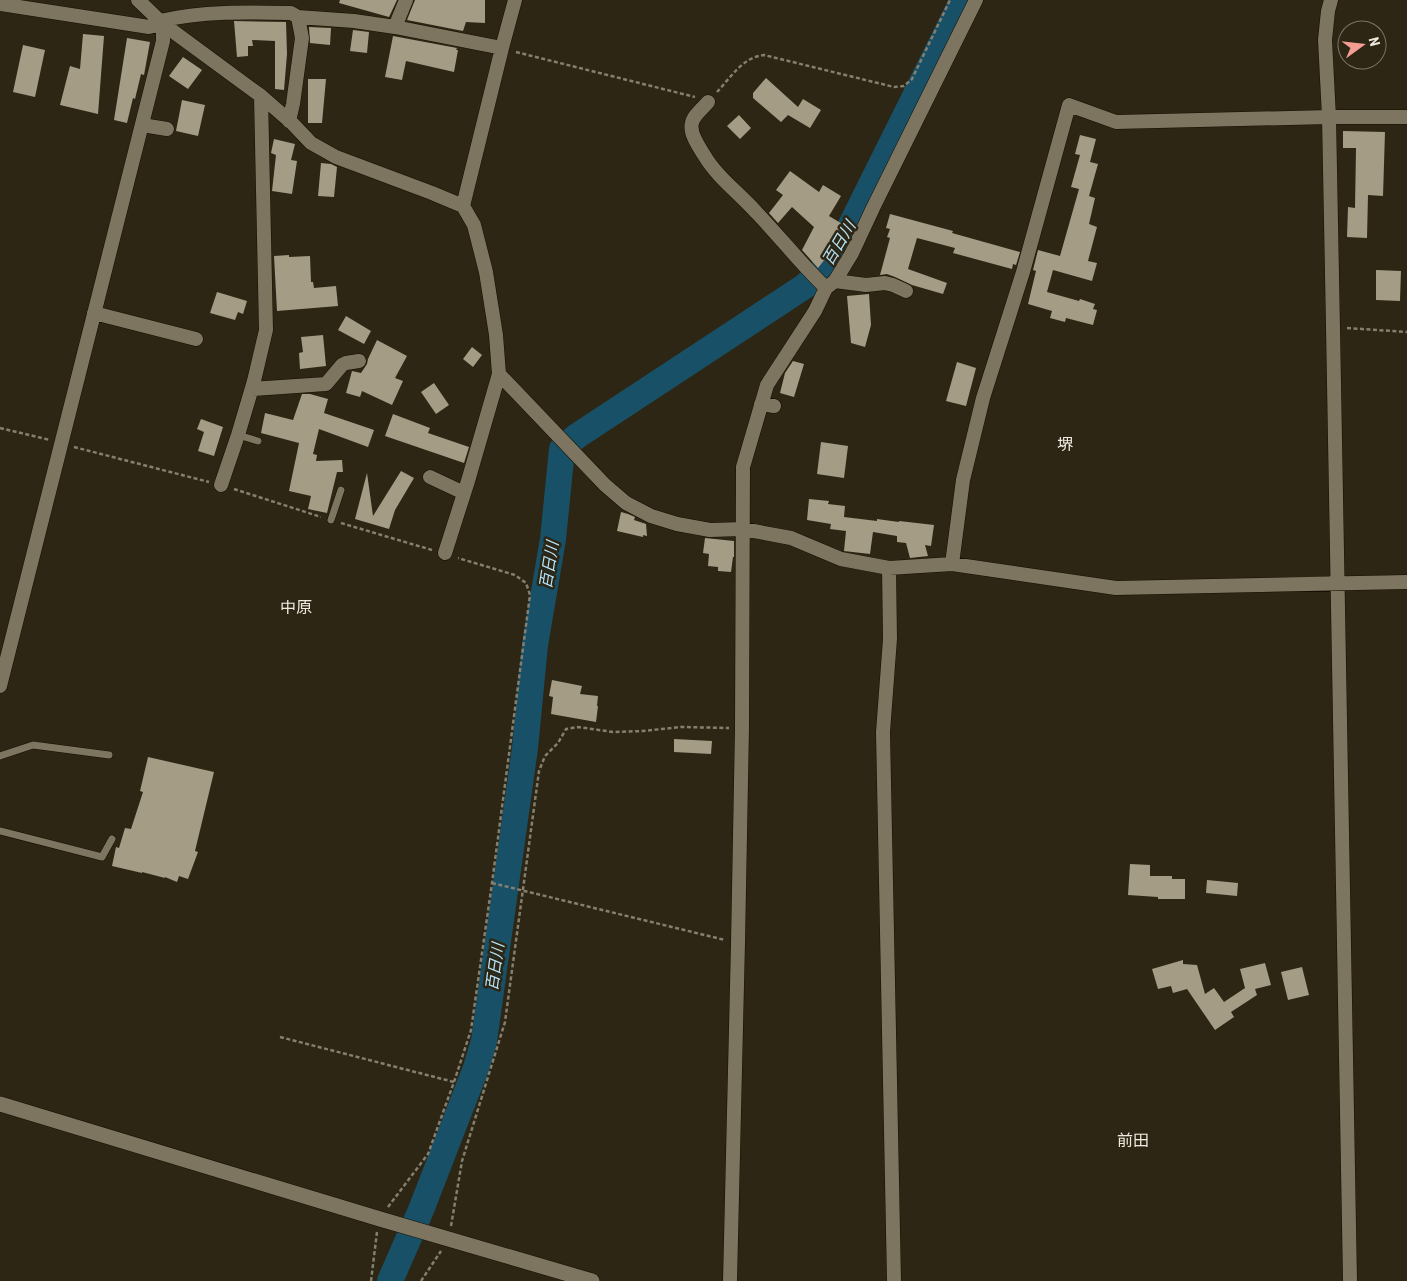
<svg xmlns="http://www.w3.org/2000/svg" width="1407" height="1281" font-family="'Roboto Condensed','Noto Sans JP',sans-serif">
  <rect width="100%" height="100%" fill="#2d2614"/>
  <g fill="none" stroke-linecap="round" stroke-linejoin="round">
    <!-- river -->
    <path stroke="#185167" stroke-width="26" d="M 390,1281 L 421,1210 L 476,1068 L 484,1041 L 525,748 L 535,645 L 553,539 L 562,449 L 577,436 L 805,286 L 823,270 L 838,251 L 963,0"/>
  </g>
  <!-- building -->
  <path fill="#a59c86" d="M 340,0 L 397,0 L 389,17 L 339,3 Z
    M 415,0 L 485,0 L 485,23 L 466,22 L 463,31 L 407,20 Z
    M 234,21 L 286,22 L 287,54 L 284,90 L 275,89 L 275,41 L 252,40 L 253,46 L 248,46 L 248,56 L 237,57 Z
    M 309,27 L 331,28 L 330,45 L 310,43 Z
    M 353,30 L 369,32 L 367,53 L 350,51 Z
    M 83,34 L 104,36 L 98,114 L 60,105 L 70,66 L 80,69 Z
    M 393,36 L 457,48 L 456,50 L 458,50 L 454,72 L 406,61 L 402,80 L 385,77 Z
    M 127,38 L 150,42 L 144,75 L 141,74 L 135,99 L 133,98 L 127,123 L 114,120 Z
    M 23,45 L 45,50 L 35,97 L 13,92 Z
    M 183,57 L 202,70 L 188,89 L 169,76 Z
    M 766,78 L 798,107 L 803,99 L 821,110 L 810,128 L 788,115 L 781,122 L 753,98 L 753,93 Z
    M 308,79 L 326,79 L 322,123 L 308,123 Z
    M 182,100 L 205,105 L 198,136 L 176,131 Z
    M 739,115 L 751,128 L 740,139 L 727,126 Z
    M 1343,131 L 1385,132 L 1383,196 L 1368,195 L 1367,238 L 1347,237 L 1348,207 L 1355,208 L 1356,148 L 1343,148 Z
    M 1080,135 L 1096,139 L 1090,162 L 1098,164 L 1089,196 L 1095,198 L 1089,224 L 1097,227 L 1088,261 L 1097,263 L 1092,281 L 1053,270 L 1047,292 L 1079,301 L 1080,299 L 1095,304 L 1093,309 L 1097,310 L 1093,325 L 1066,318 L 1065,322 L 1050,318 L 1052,311 L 1028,304 L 1036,271 L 1033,270 L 1038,250 L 1060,256 L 1079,189 L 1071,187 L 1080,155 L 1075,154 Z
    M 274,139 L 295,144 L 291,160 L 297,161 L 292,194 L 272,191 L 276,155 L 271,153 Z
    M 321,163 L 331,164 L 337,167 L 334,197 L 318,196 Z
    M 790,171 L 819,192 L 823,185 L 841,196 L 829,216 L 844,225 L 825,259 L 818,268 L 802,250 L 814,227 L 792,207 L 778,223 L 769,213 L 783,195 L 776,190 Z
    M 890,214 L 953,231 L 952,233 L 1020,252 L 1016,265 L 1013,264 L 1012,269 L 953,253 L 955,248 L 917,238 L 908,269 L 947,283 L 943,294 L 912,285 L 895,277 L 887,274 L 880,275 L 890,238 L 887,237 L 890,229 L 886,228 Z
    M 289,255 L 289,257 L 310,256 L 311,282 L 313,282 L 314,288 L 336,286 L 338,306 L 277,311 L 274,256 Z
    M 1376,270 L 1401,271 L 1400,301 L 1376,300 Z
    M 217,292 L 247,301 L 243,314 L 238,312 L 235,320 L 210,313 Z
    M 869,294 L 871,325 L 865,347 L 851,343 L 847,296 Z
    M 346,316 L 371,331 L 364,344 L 338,330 Z
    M 323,335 L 326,366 L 300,369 L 299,353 L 303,352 L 301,337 Z
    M 377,340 L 407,356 L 395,378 L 403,381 L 392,405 L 362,391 L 360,397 L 346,393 L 352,371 L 361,373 L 367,364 L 368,359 Z
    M 472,347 L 482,355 L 473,367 L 463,359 Z
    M 793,361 L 804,364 L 794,397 L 780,393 L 785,373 Z
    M 957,362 L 976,368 L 966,406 L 946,401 Z
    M 434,383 L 449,405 L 436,414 L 421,392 Z
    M 302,394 L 310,394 L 328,399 L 324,413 L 374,430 L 368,447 L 319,429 L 313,454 L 317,455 L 316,461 L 342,460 L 343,472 L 337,472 L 327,513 L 308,509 L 311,496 L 289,491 L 299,443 L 261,433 L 265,413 L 293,420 Z
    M 393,414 L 430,428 L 428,433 L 469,447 L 464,463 L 385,436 Z
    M 201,419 L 223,427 L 214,456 L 198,451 L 204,432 L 197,429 Z
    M 821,442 L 848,446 L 844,478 L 817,474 Z
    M 401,471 L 414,478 L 395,510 L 389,529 L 355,519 L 367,473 L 373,516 Z
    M 809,499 L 829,501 L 828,504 L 845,506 L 844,517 L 877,521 L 877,519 L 899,522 L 899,521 L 934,525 L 931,546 L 925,545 L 928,556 L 910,558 L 906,543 L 897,542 L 897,536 L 873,532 L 870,554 L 844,551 L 846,531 L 830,529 L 831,524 L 807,520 Z
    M 621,512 L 628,514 L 635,517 L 634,520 L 646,524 L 647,536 L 643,535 L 643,537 L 617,531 Z
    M 705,538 L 734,541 L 734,557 L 733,557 L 731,572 L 718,571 L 718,567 L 708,566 L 709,554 L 703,553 Z
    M 552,680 L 582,686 L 580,694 L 598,696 L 597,706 L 598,706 L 596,722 L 551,714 L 553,697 L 549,696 Z
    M 674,739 L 712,741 L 711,754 L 674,752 Z
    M 148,757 L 214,772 L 195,851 L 198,852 L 188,879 L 179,876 L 177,882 L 165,877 L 165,878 L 142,872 L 142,873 L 112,866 L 116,847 L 119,848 L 125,828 L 131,829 L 143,792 L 140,791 Z
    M 1130,864 L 1150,865 L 1150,876 L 1172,876 L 1172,879 L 1185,879 L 1185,899 L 1158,899 L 1158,897 L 1128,895 Z
    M 1207,880 L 1238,883 L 1237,896 L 1206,893 Z
    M 1183,960 L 1183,964 L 1197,965 L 1205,994 L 1214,988 L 1224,1002 L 1245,988 L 1240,969 L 1265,963 L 1271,985 L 1255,989 L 1257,995 L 1231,1012 L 1234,1017 L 1215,1030 L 1187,989 L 1173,993 L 1171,986 L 1158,989 L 1152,969 Z
    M 1302,967 L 1309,995 L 1288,1000 L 1281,972 Z"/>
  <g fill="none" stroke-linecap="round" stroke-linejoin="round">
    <defs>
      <path id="service" d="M 238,435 L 258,441
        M 331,520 L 341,490
        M 0,756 L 33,745 L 109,755
        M 0,831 L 102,857 L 112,839"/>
      <path id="minor" d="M 138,0 L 163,24 L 261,96 L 292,123 L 311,143 L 336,157 L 432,193 L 463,206 L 474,225 L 486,272 L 496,335 L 499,374 L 468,481 L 445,553
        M 1331,0 L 1328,11 L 1325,40 L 1329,117 L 1333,327 L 1350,1281
        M 0,4 L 149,27 L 163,24
        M 298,17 L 354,21 L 395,27 L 502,48
        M 160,21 C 202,11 247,12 291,13 L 298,17 L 302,38 L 293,104 L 289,121
        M 395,27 L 406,0
        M 708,102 C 703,108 693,116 692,123 C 689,133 699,147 704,155 C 717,177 739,193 756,212 C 780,237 801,264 826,288
        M 142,125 L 167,129
        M 463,206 L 502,48 L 515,0
        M 835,281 L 866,285 L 885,283 L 893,285 L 906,291
        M 94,313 L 196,339
        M 499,374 L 605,485 L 626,503 L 651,516 L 677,524 L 710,530 L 743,529 L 791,538 L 841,559 L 889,568 L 952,564 L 1116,588 L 1407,582
        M 252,389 L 326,384 L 342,365 L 346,363 L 359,361
        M 761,404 L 774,406
        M 430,477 L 464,493
        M 221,485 L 238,435 L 254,381 L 266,330 L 261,96
        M 952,564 L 963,480 L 983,398 L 1023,272 L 1069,105 L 1116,122 L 1329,117 L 1407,117
        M 889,568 L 890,639 L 883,732 L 894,1281
        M 0,686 L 163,41 L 163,24
        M 730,1281 L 738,943 L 742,728 L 743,467 L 767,385 L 815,311 L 826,288 L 835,281 L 852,253 L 873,208 L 976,0"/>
      <path id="tertiary" d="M 0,1104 L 380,1219 L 592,1281"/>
    </defs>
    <!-- service casing -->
    <use href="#service" stroke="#160f01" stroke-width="8"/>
    <!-- minor casing -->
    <use href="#minor" stroke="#160f01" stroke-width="15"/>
    <!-- tertiary casing -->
    <use href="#tertiary" stroke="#160f01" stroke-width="16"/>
    <!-- path -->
    <path stroke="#857f70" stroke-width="2.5" stroke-dasharray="4 2.5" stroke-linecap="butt" d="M 516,52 L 695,97
      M 717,92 C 731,77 743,57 764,55 L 894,87 L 904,86 L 912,79 L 950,0
      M 1347,328 L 1407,332
      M 0,428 L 50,440
      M 74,447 L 209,482
      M 234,489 L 321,517
      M 341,523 L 432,550
      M 492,883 L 725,940
      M 280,1037 L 454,1082
      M 388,1207 L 428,1154 L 454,1082 L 471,1030 L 492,883 L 530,595 L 526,583 L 515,575 L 458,558
      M 451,1226 L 462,1161 L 505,1022 L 539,771 L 545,756 L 558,743 L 566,729 L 578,727 L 613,732 L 643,731 L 681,727 L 729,728
      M 371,1281 L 377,1232
      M 421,1281 L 441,1251"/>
    <!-- service -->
    <use href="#service" stroke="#7d7560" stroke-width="7"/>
    <!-- minor -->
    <use href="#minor" stroke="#7d7560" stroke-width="14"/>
    <!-- tertiary -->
    <use href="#tertiary" stroke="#7d7560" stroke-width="15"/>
  </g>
  <g text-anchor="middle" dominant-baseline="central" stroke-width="5" stroke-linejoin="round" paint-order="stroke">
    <!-- water labels -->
    <g font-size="16" font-style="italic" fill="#b5e4fa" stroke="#2d2614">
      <text transform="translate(839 243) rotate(-59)">百日川</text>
      <text transform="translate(549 565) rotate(-81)">百日川</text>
      <text transform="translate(495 967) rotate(-82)">百日川</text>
    </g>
    <!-- neighbourhood labels -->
    <g font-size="16" fill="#efeadf" stroke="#2d2614">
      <text x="1065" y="444">堺</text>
      <text x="296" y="607">中原</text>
      <text x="1133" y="1140">前田</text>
    </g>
  </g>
  <!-- north arrow -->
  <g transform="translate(1362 45) rotate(75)"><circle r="24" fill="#2d2614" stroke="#7b7465"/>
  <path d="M0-4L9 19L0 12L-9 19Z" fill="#f59c93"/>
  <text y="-8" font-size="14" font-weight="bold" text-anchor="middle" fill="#efeadf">N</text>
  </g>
</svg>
